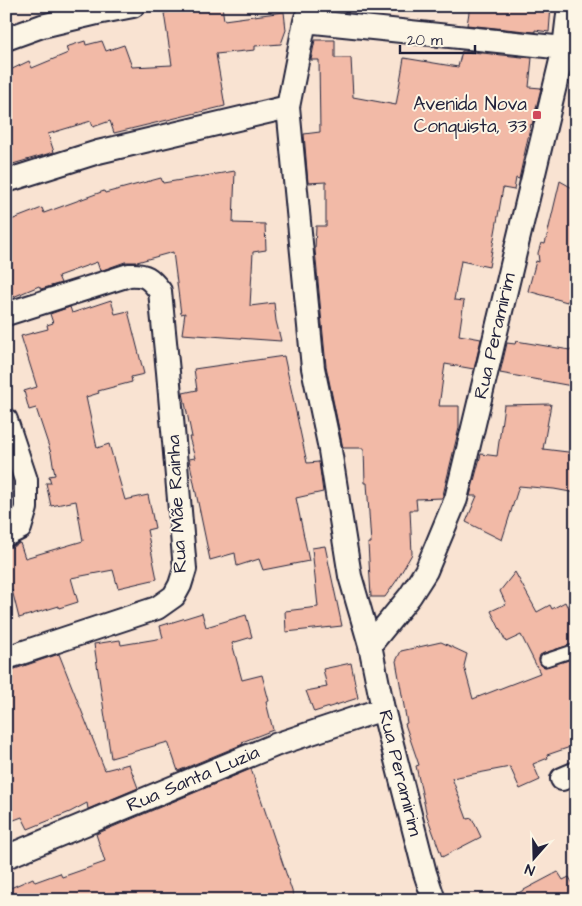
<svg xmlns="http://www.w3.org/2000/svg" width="582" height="906" font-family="'Architects Daughter',sans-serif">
  <rect width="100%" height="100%" fill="#f9e3d2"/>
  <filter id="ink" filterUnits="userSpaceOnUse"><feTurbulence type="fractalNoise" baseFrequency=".02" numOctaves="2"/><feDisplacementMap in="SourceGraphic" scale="10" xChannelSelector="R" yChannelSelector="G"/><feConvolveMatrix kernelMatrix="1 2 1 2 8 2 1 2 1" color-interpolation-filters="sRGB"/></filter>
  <g filter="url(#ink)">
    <!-- building -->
    <path fill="#f2baa7" stroke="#22223b" d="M 193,6 L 222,6 L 224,20 L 284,12 L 286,30 L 281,44 L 255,46 L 255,50 L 216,54 L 225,106 L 114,133 L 110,121 L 93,127 L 91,121 L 48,134 L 54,152 L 6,166 L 6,72 L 29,61 L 32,68 L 68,53 L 66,47 L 85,41 L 86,45 L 102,41 L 106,51 L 124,45 L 132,67 L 172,65 L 164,13 Z
      M 470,6 L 551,6 L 549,32 L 535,30 L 535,32 L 467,25 Z
      M 315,40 L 335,40 L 335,58 L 351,58 L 353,97 L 396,105 L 404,58 L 458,67 L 462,51 L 532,58 L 529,87 L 541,88 L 532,125 L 531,124 L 519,179 L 516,178 L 514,190 L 503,188 L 489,267 L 461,261 L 454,300 L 464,301 L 459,335 L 481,339 L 474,369 L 445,364 L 439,406 L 459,406 L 459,428 L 443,495 L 442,498 L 416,499 L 417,510 L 410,510 L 412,554 L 397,580 L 385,597 L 371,597 L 368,543 L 371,543 L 367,483 L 365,483 L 364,448 L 343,448 L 326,366 L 315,250 L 316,226 L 326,226 L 326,182 L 308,183 L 304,134 L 320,132 L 319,60 L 311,60 Z
      M 235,171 L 233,223 L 265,224 L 266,250 L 253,252 L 250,306 L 274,303 L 276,321 L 281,341 L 182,334 L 185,313 L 181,314 L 173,252 L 137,262 L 125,262 L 100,271 L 97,262 L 58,276 L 61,283 L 41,289 L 39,286 L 6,300 L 6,222 L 42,208 L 44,213 L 104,191 L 105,193 L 161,178 L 163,183 Z
      M 560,181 L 576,190 L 576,302 L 568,300 L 567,302 L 528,291 L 536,261 L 539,262 L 538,253 L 541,243 L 545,244 Z
      M 111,300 L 115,314 L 128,311 L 144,374 L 131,377 L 132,382 L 98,391 L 99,393 L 86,397 L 97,448 L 109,444 L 125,500 L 148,495 L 155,528 L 147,530 L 157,579 L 118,588 L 113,570 L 71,578 L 78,602 L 59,608 L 59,606 L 19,618 L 12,590 L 6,592 L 6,548 L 12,547 L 20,543 L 25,558 L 83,541 L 76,501 L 51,506 L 46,483 L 51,483 L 49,476 L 55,475 L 51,453 L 36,408 L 29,410 L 24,391 L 37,387 L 21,336 L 48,329 L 47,325 L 53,323 L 50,314 L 70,307 L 72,313 Z
      M 516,341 L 576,351 L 572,386 L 500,373 L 507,343 L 515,344 Z
      M 284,356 L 307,463 L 319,462 L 323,492 L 296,498 L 309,561 L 263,570 L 259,559 L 237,566 L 235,553 L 210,560 L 189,459 L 195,458 L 189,437 L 192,437 L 183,393 L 197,390 L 194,369 Z
      M 551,404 L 543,449 L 576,453 L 576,493 L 554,489 L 519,486 L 502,540 L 466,522 L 477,496 L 470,496 L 481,454 L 497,456 L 504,405 Z
      M 325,546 L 342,626 L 286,632 L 285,611 L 318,607 L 312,548 Z
      M 515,572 L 537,612 L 550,605 L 552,609 L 565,602 L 567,606 L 576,601 L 576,643 L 544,653 L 540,655 L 539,659 L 541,665 L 545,667 L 576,658 L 576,745 L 547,755 L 548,758 L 533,764 L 540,780 L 520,789 L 510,767 L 452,778 L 467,819 L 472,818 L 481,837 L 442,857 L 427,816 L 416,766 L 419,765 L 405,724 L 407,723 L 396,661 L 401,651 L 441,642 L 467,654 L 464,666 L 473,699 L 540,673 L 521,635 L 506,642 L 491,611 L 506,604 L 500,591 Z
      M 202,613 L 206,627 L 246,615 L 252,637 L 232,643 L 242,680 L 262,675 L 269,701 L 266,702 L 273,730 L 242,742 L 243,744 L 178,771 L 168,742 L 111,758 L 94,644 L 120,640 L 121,645 L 163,638 L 160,626 Z
      M 59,654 L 105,770 L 129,764 L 138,788 L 88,809 L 87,803 L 70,812 L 28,829 L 22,817 L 6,823 L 6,672 Z
      M 351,663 L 358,698 L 314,712 L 306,691 L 327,687 L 323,669 Z
      M 251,769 L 295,900 L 6,900 L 6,890 L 33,878 L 35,882 L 60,873 L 62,877 L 105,862 L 96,834 Z
      M 558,872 L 563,880 L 569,877 L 576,889 L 576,900 L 505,900 Z"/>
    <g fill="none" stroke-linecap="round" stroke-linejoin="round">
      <defs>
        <path id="lane" d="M 546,660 L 576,650"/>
        <path id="street" d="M 310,6 L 305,21 L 288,107 L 313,368 L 329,444 L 350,576 L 370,645 L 383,709 L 425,873 L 434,900
          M 305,21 L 564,48 L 576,52
          M 6,39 L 42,26 L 97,13 L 133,6
          M 6,181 L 98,152 L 288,107
          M 6,314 L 129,275 C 146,274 150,278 160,291 L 168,372 L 185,569 L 180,585 L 174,596 L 157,608 L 6,658
          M 6,420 L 26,480 L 26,508 L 20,528 L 6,535
          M 370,645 L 410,596 L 426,571 L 456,499 L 564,48 L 569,6
          M 562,779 L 576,773
          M 6,857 L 275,745 L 383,709"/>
      </defs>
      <!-- lane casing -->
      <use href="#lane" stroke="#22223b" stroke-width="15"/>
      <!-- street casing -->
      <use href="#street" stroke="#22223b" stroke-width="26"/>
      <!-- lane -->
      <use href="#lane" stroke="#fcf5e5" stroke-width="11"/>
      <!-- street -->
      <use href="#street" stroke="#fcf5e5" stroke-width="22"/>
    </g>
  </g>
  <!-- markers -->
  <rect fill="#d1495b" stroke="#fcf5e5" stroke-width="2" x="532" y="110" width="10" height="10" rx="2.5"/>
  <g text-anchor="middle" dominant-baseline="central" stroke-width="4" stroke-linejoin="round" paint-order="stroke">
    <!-- poi labels -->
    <g font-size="19" fill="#22223b" stroke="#fcf5e5" text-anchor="end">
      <text x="527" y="104">Avenida Nova<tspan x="527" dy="22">Conquista, 33</tspan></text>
    </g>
    <!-- street labels -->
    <g font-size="19" fill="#22223b" stroke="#fcf5e5">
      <text transform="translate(495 336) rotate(-77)">Rua Peramirim</text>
      <text transform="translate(177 504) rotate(-93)">Rua Mãe Rainha</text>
      <text transform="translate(400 773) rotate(76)">Rua Peramirim</text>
      <text transform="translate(193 779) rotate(-23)">Rua Santa Luzia</text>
    </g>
  </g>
  <!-- margin -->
  <rect width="582" height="906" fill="none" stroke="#fcf5e5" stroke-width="25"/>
  <rect x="12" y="12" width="557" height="881" fill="none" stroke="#22223b" stroke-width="2" filter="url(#ink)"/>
  <!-- north arrow -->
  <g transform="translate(534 858) rotate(200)" stroke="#fcf5e5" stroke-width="4" paint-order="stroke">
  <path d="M0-4L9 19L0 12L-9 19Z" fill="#22223b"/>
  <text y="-8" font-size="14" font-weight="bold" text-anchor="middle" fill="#22223b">N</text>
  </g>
  <!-- scale -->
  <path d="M400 45v8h75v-8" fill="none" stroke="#22223b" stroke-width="2.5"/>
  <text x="407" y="45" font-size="15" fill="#22223b" stroke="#fcf5e5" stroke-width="4" paint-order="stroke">20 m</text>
</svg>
